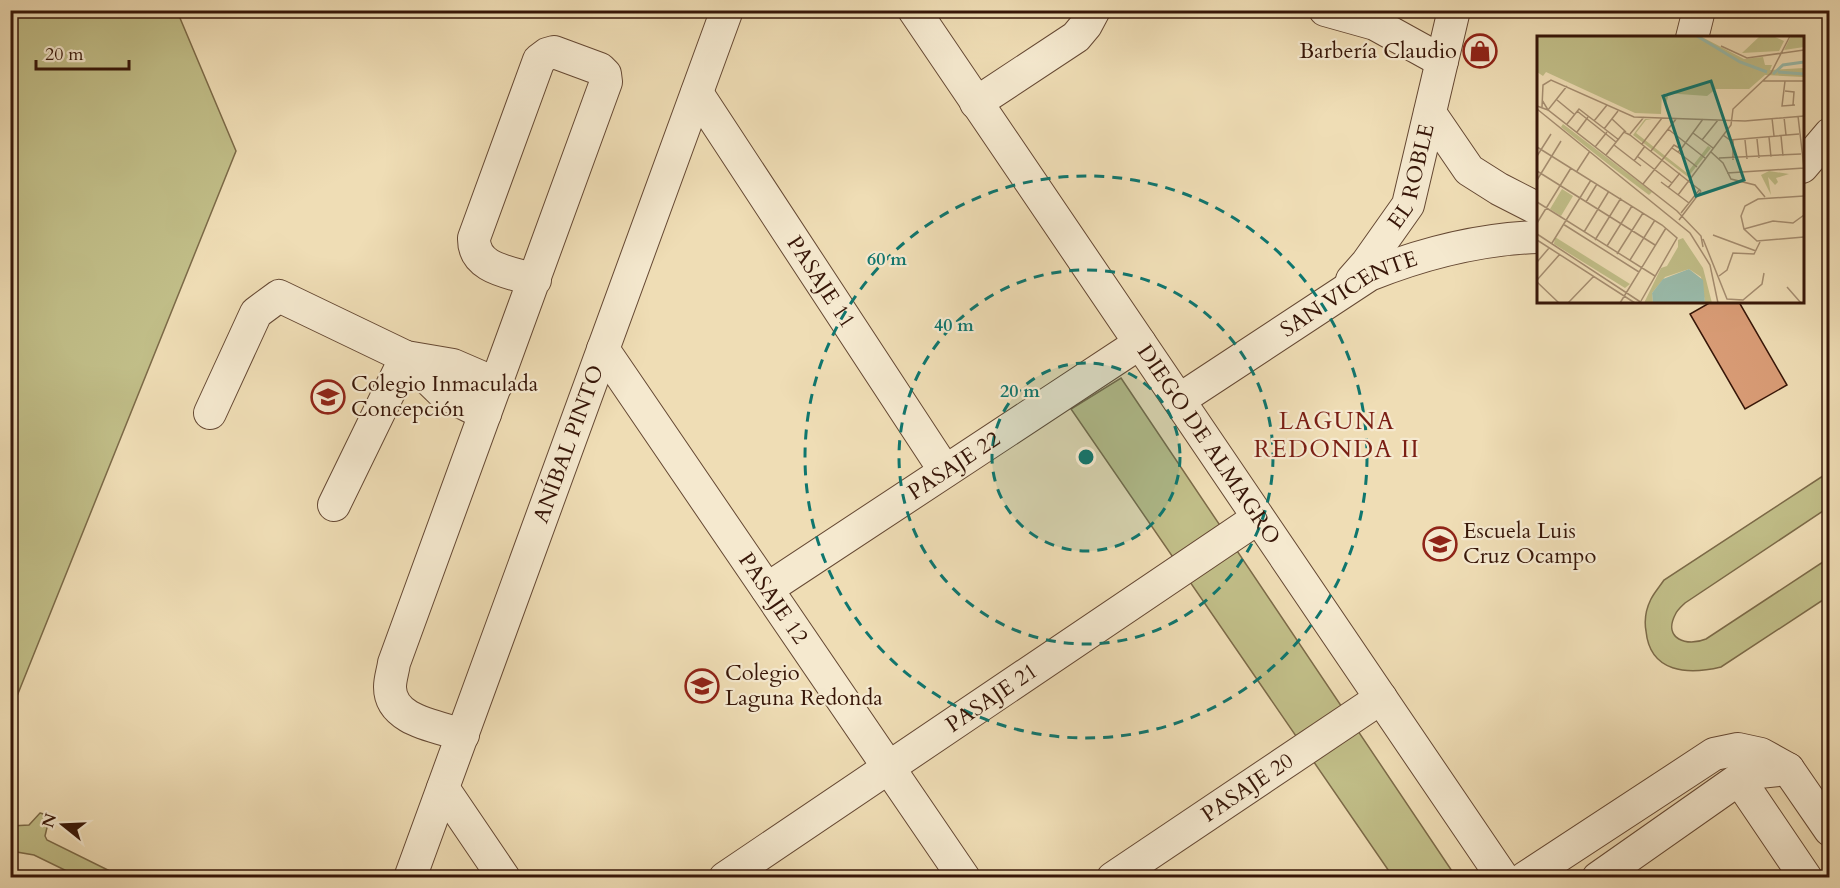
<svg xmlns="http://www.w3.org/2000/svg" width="1840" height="888" font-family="Cardo,serif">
  <rect width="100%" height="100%" fill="#efddb5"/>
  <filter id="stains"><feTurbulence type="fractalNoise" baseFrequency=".00333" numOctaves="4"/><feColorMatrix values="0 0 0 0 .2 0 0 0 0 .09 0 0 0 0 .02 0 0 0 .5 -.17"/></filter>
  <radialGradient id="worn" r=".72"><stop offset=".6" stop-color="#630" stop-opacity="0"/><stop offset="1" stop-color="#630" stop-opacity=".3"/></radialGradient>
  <!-- green -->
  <path fill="#c1be88" stroke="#7c6a48" stroke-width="1.5" d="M 10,11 L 177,11 L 236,151 L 11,711 Z
    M 1121,378 L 1456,877 L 1393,877 L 1071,409 Z
    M 1829,472 L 1829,507 L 1685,603 C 1682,606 1677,610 1675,615 C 1663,639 1687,647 1706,639 L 1829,558 L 1829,596 L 1721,667 C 1688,675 1650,673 1646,631 C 1644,620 1646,609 1651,599 C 1654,593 1660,586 1664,580 Z
    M 40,813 L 47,815 L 49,819 L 45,836 L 47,840 L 122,877 L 79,877 L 34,855 L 11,851 L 11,826 L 29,825 Z"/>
  <!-- building -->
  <path fill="#d99c76" stroke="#371608" stroke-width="1.5" d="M 1711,302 L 1739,302 L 1787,385 L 1745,409 L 1690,314 Z"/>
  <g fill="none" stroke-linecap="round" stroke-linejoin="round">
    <defs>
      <g id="minor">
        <path id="s1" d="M 914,10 L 1503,878"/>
        <path d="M 1325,10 L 1375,24 L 1442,61"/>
        <path d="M 1692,38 L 1699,10"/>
        <path id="s2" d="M 697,93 L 945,471"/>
        <path d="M 976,103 L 1076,37 L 1086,25 L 1094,10"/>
        <path d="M 1430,113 L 1469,170 L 1499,189 L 1538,209"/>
        <path d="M 1802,167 L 1830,134"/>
        <path id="s3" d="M 1352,280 L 1367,263 L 1408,205 L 1454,10"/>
        <path id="s4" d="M 603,349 L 964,878"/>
        <path d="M 406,357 L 443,393 L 485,414"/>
        <path id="s5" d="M 1179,400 L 1369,275 C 1424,253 1479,239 1538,237"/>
        <path d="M 210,413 L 256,313 L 279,296 L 406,357 L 453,365 L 497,384"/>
        <path d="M 334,505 L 406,357"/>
        <path id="s6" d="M 767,589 L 1140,343"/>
        <path d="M 463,735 C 437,726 390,721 390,687 C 390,679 393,671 394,663 L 606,82 L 605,74 L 600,69 L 554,52 L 547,54 L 539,60 L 474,238 C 473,269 510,272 535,280"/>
        <path d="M 1739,779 L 1806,878"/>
        <path d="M 443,788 L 504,878"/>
        <path id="s7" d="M 410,878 L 727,10"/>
        <path id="s8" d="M 725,878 L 1258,518"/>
        <path id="s9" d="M 1113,878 L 1381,698"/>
        <path d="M 1525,878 L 1714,754 L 1738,749 L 1761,754 L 1788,769 L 1830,830"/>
        <path d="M 1598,878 L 1739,779 L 1759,772 L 1788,769"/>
      </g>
    </defs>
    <!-- minor casing -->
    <use href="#minor" stroke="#654833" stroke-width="34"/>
    <!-- minor -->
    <use href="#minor" stroke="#f5e9cf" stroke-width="32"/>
  </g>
  <!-- distance rings -->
  <circle cx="1086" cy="457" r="94" fill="#0f766e" fill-opacity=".12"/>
  <g fill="none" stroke="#0f766e" stroke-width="3" stroke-dasharray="10 8">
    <circle cx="1086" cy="457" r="94"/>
    <circle cx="1086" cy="457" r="187"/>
    <circle cx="1086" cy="457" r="281"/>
  </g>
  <!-- icons -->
  <defs>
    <symbol id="shop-ring" viewBox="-11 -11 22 22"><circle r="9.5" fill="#f5e9cf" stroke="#8f2418" stroke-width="1.5"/><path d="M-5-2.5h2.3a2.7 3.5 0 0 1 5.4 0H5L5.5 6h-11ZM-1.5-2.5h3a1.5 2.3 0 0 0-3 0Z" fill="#8f2418"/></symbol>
    <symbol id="school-ring" viewBox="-11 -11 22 22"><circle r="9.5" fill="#f5e9cf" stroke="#8f2418" stroke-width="1.5"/><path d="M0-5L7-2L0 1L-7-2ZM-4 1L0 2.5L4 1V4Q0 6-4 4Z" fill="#8f2418"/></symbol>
  </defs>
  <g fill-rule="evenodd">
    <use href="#shop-ring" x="1461" y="32" width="38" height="38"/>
    <use href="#school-ring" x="309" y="378" width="38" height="38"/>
    <use href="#school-ring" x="1421" y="525" width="38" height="38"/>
    <use href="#school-ring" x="683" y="667" width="38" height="38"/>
  </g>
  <g text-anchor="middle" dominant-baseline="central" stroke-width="4.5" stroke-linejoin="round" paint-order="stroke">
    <!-- poi labels -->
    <g font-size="22" fill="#371608" stroke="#f5e9cf" text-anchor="start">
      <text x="1457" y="51" text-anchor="end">Barbería Claudio</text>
      <text x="351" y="384">Colegio Inmaculada<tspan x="351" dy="25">Concepción</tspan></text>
      <text x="1463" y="531">Escuela Luis<tspan x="1463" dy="25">Cruz Ocampo</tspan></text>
      <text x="725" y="673">Colegio<tspan x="725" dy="25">Laguna Redonda</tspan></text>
    </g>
    <!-- street labels -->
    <g font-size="22" fill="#371608" stroke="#f5e9cf">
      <text stroke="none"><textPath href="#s3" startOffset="122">EL ROBLE</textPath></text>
      <text stroke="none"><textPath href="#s2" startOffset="226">PASAJE 11</textPath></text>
      <text stroke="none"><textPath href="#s5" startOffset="201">SAN VICENTE</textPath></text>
      <text stroke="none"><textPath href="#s7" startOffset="462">ANÍBAL PINTO</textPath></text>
      <text stroke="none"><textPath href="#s1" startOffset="525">DIEGO DE ALMAGRO</textPath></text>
      <text stroke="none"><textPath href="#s6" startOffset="224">PASAJE 22</textPath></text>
      <text stroke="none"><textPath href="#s4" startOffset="302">PASAJE 12</textPath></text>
      <text stroke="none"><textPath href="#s8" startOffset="322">PASAJE 21</textPath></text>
      <text stroke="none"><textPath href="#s9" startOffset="162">PASAJE 20</textPath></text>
    </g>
    <!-- neighbourhood labels -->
    <g font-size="24" letter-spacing="1.5" fill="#7a1f14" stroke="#f5e9cf">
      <text x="1337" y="421">LAGUNA<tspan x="1337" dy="28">REDONDA II</tspan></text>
    </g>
  </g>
  <!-- overview -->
  <g transform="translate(1537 36)">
    <rect width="267" height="267" fill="#efddb5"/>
    <path d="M 0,0 L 163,0 L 207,23 L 226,21 L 228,29 L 235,29 L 233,34 L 267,32 L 267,41 L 228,39 L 212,53 L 179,53 L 170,60 L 128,57 L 131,61 L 129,68 L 125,57 L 124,78 L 98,77 L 9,36 L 6,40 L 0,36 ZM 223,0 L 236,0 L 247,5 L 242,15 L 205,17 ZM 254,0 L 267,0 L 267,11 L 247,14 ZM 108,83 L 115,83 L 109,84 L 99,97 L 150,137 L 171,110 L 174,112 L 151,141 L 96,99 ZM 26,88 L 115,156 L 112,159 L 76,132 L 24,91 ZM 232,135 L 252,138 L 239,142 L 241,146 L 238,149 L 231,141 L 234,159 L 224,139 ZM 25,153 L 36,160 L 24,180 L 13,173 ZM 18,201 L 93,248 L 88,252 L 17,208 ZM 146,202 L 166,232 L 175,267 L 168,267 L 164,241 L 152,233 L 128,241 L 115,257 L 116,267 L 107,267 L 124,232 L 130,230 L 141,211 L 141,204 Z" fill="#c1be88"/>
    <path d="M 152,233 L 166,244 L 168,267 L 116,267 L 115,257 L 126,243 Z" fill="#9abcac"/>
    <path fill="none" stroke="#9abcac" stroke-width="3" d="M 160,0 L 203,26 L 230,36M 241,36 L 267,38M 236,38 L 246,29 L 267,26"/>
    <path fill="none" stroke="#a58d70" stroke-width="1.5" d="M 184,10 L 210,22 L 267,14M 226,45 L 267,45M 248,45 L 245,70 L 258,69M 267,49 L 267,68M 248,55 L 257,56 L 256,69M 5,64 L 11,74 L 30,50M 20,64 L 37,78M 0,70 L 11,74 L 140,175 L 164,200 L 166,211M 5,71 L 6,49 L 14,44 L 97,81 L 208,85 L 267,80M 0,73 L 153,197 L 173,229 L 181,267M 40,75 L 79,106M 247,81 L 249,99M 235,82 L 237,100M 75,83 L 89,96M 57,85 L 70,69M 30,88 L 42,73 L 82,104M 67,93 L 81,75M 131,93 L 168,122M 40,96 L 51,81M 156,97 L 176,112M 93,98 L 107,81M 93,99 L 164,155M 186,99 L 193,104 L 262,98M 244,100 L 246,120M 232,101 L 234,121M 220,103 L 222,122M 165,104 L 181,84M 196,104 L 196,124M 208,104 L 210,123M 105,108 L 125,82M 77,109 L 104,130M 0,111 L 125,189 L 140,202 L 104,265M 58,111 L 70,96M 144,113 L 166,83M 114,115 L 139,83M 141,116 L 160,131M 174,116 L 186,127 L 194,143 L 218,149 L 228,161M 69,119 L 87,96 L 93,99M 0,120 L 14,98M 100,120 L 135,147M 182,122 L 264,118M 97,125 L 108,110M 0,135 L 118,209M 40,135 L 53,115M 190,137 L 267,132 L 261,80M 0,144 L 24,105M 124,146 L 152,167M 106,148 L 137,109 L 144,113 L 141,116 L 135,112M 131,152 L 143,137M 141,159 L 194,89 L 196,73 L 234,37 L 253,0M 267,160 L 221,163 L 208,170 L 204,180 L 207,193 L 220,205 L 267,201M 0,166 L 118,240M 49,166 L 60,148M 144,177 L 163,153M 142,184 L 164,155M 0,187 L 34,132M 26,188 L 102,236M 207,193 L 236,185 L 256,187 L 267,179M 47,196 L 72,155M 0,198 L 105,267M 176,199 L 219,215M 166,203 L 190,263 L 206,264 L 225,248 L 227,237M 0,204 L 98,267M 58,204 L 84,162M 15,207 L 54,144M 70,210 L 95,170M 80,218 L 106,177M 93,224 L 118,184M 0,226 L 12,212M 182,240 L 190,234 L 196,217 L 217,218 L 223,206M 0,244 L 23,218M 0,246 L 22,267M 250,251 L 264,267M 31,267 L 57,240M 83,267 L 129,192"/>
    <path fill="#0f766e" fill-opacity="0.15" stroke="#0f766e" stroke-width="3" d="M 174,45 L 207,144 L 159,160 L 126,60 Z"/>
    <rect width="267" height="267" fill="none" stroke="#371608" stroke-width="3"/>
  </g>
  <circle cx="1086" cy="457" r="9" fill="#0f766e" stroke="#f5e9cf" stroke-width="3"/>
  <g font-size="18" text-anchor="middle" font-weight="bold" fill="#0f766e" stroke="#f5e9cf" stroke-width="4.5" stroke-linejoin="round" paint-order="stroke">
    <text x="887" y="265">60 m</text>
    <text x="954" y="331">40 m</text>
    <text x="1020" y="397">20 m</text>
  </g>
  <!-- margin -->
  <rect width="1840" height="888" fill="none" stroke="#efddb5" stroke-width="36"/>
  <rect x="12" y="12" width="1816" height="864" fill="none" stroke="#371608" stroke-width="3"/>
  <rect x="18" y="18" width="1804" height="852" fill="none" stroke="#371608" stroke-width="1.5"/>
  <!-- north arrow -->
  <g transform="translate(63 825) rotate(288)" stroke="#f5e9cf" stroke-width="4.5" paint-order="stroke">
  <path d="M0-4.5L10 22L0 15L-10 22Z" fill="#371608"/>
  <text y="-9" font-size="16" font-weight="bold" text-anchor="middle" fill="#371608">N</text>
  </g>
  <!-- scale -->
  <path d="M36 60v9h93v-9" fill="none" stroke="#371608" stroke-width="3"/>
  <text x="45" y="60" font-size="18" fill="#371608" stroke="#f5e9cf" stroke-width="4.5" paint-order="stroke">20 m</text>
  <rect width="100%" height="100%" filter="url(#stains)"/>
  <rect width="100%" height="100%" fill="url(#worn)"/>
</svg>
